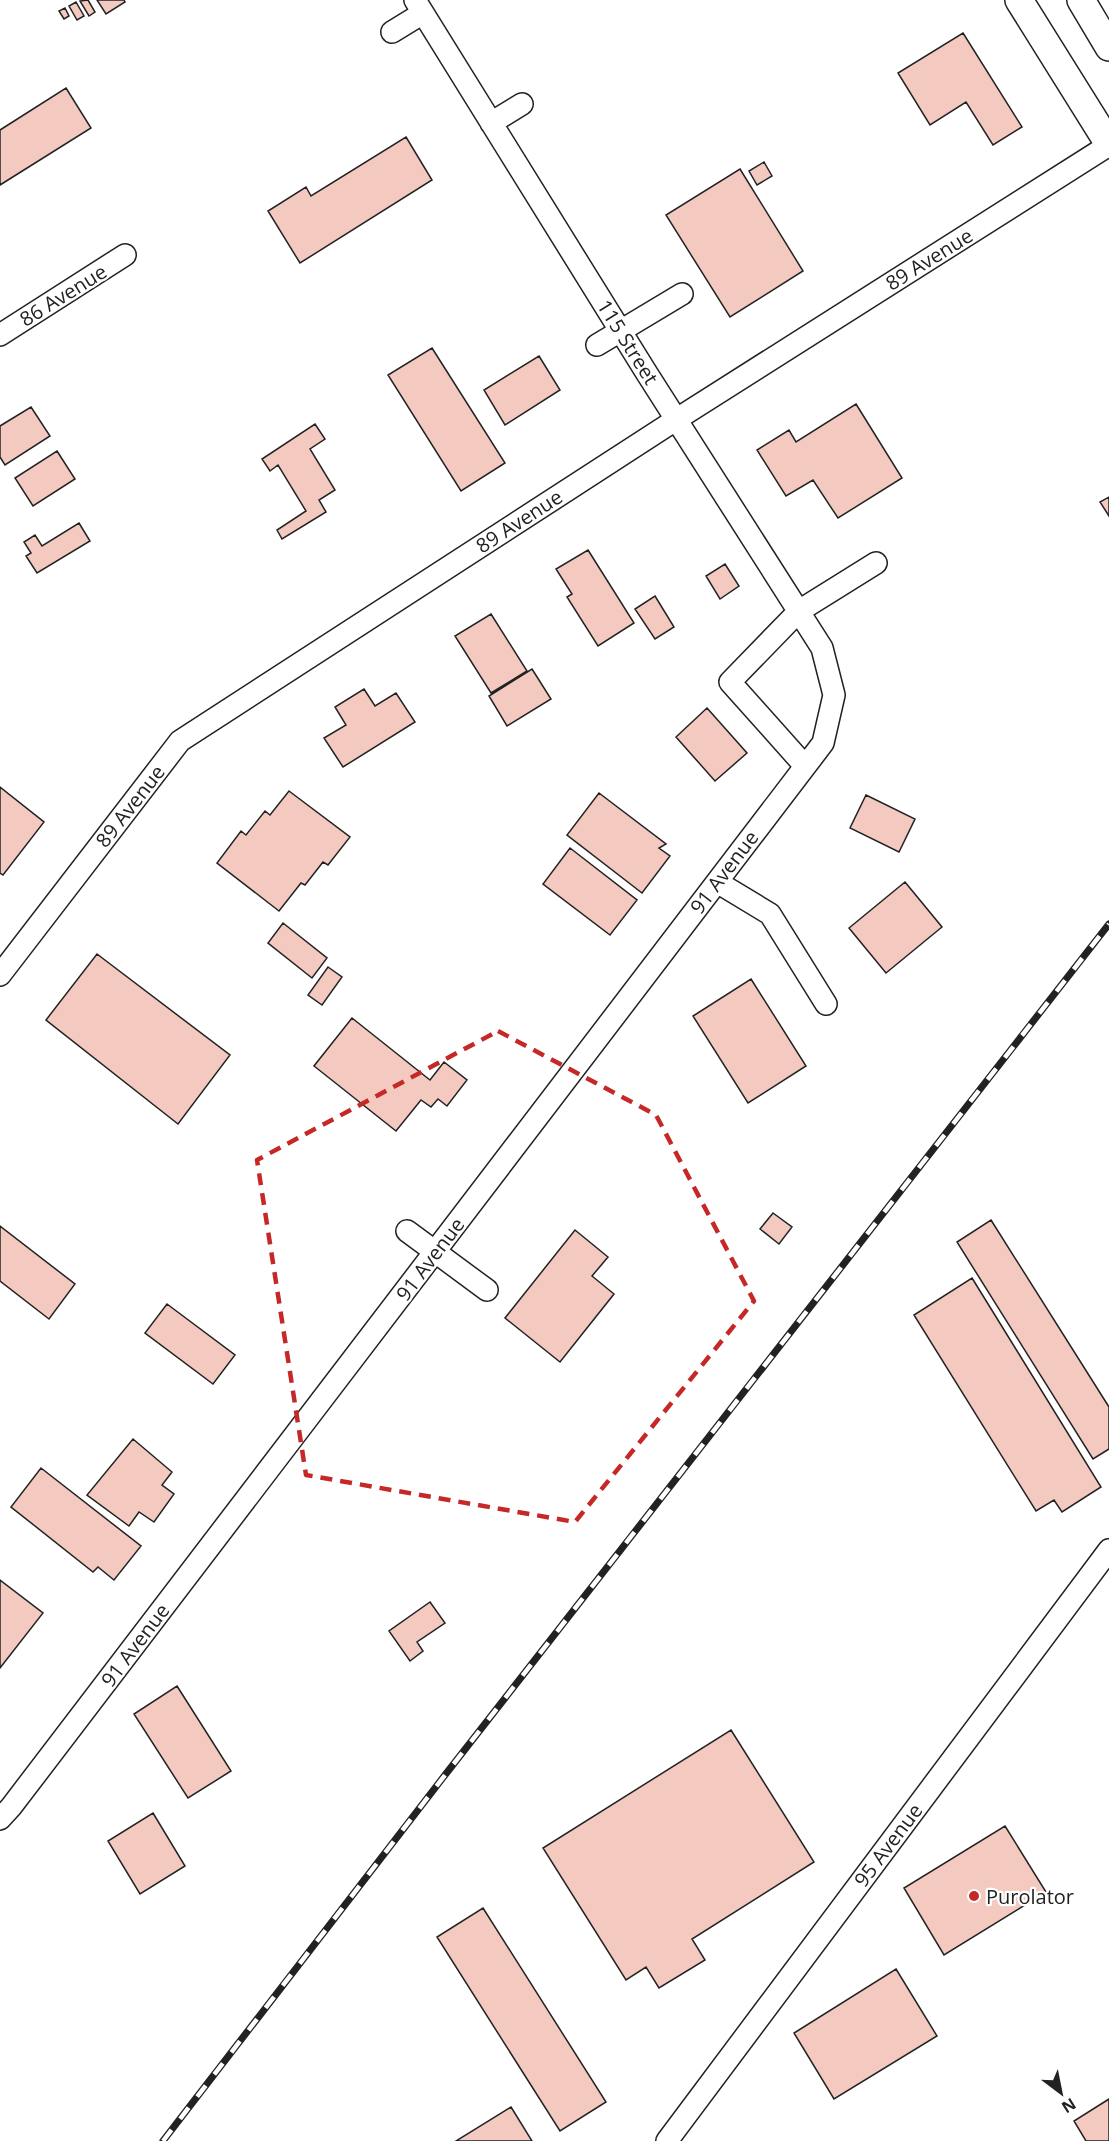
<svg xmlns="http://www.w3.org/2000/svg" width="1109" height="2141" font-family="'Open Sans',sans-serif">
  <rect width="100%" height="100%" fill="#fff"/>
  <!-- building -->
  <path fill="#f3c9c0" stroke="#222" stroke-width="1.5" d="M 88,0 L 95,12 L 89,16 L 80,1 Z
    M 97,0 L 124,0 L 125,2 L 106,14 Z
    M 76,2 L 84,16 L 77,20 L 69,6 Z
    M 65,8 L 69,16 L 64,19 L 59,11 Z
    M 963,33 L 1022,127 L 993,145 L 966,102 L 930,125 L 898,73 Z
    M 66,88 L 91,128 L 0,185 L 0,130 Z
    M 406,137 L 432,180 L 300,263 L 268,211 L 306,187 L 311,196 Z
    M 764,162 L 772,176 L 757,185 L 749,171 Z
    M 740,169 L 803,271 L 730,317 L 666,215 Z
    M 432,348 L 505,463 L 461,491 L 388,375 Z
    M 539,356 L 560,390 L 505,425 L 484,390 Z
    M 856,404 L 902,478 L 838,518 L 813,480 L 786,496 L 757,450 L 789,430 L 796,442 Z
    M 31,407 L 50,436 L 5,465 L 0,457 L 0,426 Z
    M 315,424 L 325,439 L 310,449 L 335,490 L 319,500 L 326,512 L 282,539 L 277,530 L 306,511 L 278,465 L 270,471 L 262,459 Z
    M 57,451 L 75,479 L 33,506 L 15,478 Z
    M 1109,497 L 1109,516 L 1100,502 Z
    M 79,523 L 90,541 L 37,573 L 26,556 L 31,553 L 24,542 L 35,535 L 42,546 Z
    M 588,550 L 634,623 L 598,646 L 567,597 L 572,594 L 556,569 Z
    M 725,564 L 739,586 L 720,599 L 706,576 Z
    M 655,596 L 674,627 L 655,639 L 635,609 Z
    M 491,614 L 527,671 L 491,693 L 455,636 Z
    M 532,669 L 551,699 L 507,726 L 489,696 Z
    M 364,689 L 375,706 L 396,693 L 415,722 L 343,767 L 324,738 L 346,725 L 335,707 Z
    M 707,708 L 747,753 L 715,781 L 676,737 Z
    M 0,787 L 44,822 L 3,875 L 0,873 Z
    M 289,791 L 350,837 L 328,865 L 323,862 L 305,885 L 301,883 L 279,911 L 217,863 L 241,831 L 246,835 L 265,811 L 270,815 Z
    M 599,793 L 666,844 L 659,848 L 670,856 L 642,893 L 567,835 Z
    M 866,795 L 915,819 L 899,852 L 850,828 Z
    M 570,848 L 637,900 L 610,935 L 543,884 Z
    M 905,882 L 942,927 L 886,973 L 849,928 Z
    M 283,923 L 327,958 L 312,978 L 268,943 Z
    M 97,954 L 230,1055 L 178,1124 L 46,1020 Z
    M 328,967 L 342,977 L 322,1005 L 308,995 Z
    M 751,979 L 806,1066 L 748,1103 L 693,1016 Z
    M 352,1018 L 430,1080 L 444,1062 L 467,1080 L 447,1106 L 438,1099 L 431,1107 L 421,1100 L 396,1131 L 314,1066 Z
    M 773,1213 L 792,1227 L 779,1244 L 760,1229 Z
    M 991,1220 L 1109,1407 L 1109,1449 L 1093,1459 L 957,1242 Z
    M 0,1226 L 75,1284 L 49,1319 L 0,1281 Z
    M 575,1230 L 608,1257 L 592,1276 L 614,1294 L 560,1362 L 505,1318 Z
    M 972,1278 L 1101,1487 L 1062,1512 L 1054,1500 L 1036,1511 L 914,1315 Z
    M 167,1304 L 235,1355 L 213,1384 L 145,1333 Z
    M 133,1439 L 172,1472 L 162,1485 L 174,1494 L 154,1522 L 139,1512 L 129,1526 L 87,1495 Z
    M 41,1468 L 141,1546 L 114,1580 L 98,1567 L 93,1572 L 11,1507 Z
    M 0,1580 L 43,1613 L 0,1668 Z
    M 430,1602 L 445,1623 L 417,1642 L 423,1651 L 410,1661 L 389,1631 Z
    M 177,1686 L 231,1771 L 188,1798 L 134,1714 Z
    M 731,1730 L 814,1862 L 692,1939 L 705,1960 L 659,1988 L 646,1967 L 626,1980 L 543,1848 Z
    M 153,1813 L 185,1866 L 140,1894 L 108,1841 Z
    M 1005,1826 L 1046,1892 L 944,1955 L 904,1888 Z
    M 483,1908 L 606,2102 L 560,2131 L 437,1937 Z
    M 896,1969 L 937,2036 L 834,2099 L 794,2033 Z
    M 1109,2099 L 1109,2141 L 1086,2141 L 1074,2121 Z
    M 511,2107 L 532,2141 L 456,2141 Z"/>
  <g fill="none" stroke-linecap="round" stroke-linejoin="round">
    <defs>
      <path id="minor" d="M 392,32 L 423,13
        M 491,123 L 522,104
        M 0,335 L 125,255
        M 597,345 L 682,294
        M 805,766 L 730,682 L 799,611 L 876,563
        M 717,882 L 770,914 L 826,1004
        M 0,975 L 180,741 L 677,419 L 1109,145
        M 407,1231 L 487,1290
        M 0,1819 L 11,1807 L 823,743 L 834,695 L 822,648 L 646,372 L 415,0
        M 667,2141 L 1109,1550"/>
      <path id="major" d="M 1019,0 L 1109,144
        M 1081,0 L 1109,47"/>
    </defs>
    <!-- minor casing -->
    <use href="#minor" stroke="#222" stroke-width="24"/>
    <!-- major casing -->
    <use href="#major" stroke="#222" stroke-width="30"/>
    <!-- minor -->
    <use href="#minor" stroke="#fff" stroke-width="21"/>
    <!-- major -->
    <use href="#major" stroke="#fff" stroke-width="27"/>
    <defs>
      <path id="rail" d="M 163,2141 L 445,1775 L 1109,924"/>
    </defs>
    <!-- rail casing -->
    <use href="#rail" stroke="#222" stroke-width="7"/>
    <!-- rail -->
    <use href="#rail" stroke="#fff" stroke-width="4.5" stroke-dasharray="14" stroke-linecap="butt"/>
  </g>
  <!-- marked area -->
  <path fill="none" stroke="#c62828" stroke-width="4.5" stroke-dasharray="12 8" stroke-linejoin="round" d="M 498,1031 L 656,1115 L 754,1301 L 575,1522 L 306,1475 L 257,1160 Z"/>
  <!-- markers -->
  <circle fill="#c62828" stroke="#fff" stroke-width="2" cx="974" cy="1896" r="6"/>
  <g text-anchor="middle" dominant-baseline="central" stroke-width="4.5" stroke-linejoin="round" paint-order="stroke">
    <!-- street labels -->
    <g font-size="20" fill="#222" stroke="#fff">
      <text transform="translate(929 259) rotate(-32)">89 Avenue</text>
      <text transform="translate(63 295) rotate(-32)">86 Avenue</text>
      <text transform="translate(628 342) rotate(58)">115 Street</text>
      <text transform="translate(519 521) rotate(-33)">89 Avenue</text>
      <text transform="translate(130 806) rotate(-52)">89 Avenue</text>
      <text transform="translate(724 872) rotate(-53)">91 Avenue</text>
      <text transform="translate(430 1259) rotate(-53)">91 Avenue</text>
      <text transform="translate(135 1645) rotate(-53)">91 Avenue</text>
      <text transform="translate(888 1845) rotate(-53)">95 Avenue</text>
    </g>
    <!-- poi labels -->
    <g font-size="20" fill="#222" stroke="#fff" text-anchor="start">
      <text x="986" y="1896">Purolator</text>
    </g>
  </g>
  <!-- north arrow -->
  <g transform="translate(1061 2093) rotate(148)" stroke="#ffffff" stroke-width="4.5" paint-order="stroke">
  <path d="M0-4.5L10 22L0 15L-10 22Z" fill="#222222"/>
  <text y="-9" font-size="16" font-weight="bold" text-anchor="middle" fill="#222222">N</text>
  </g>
</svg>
